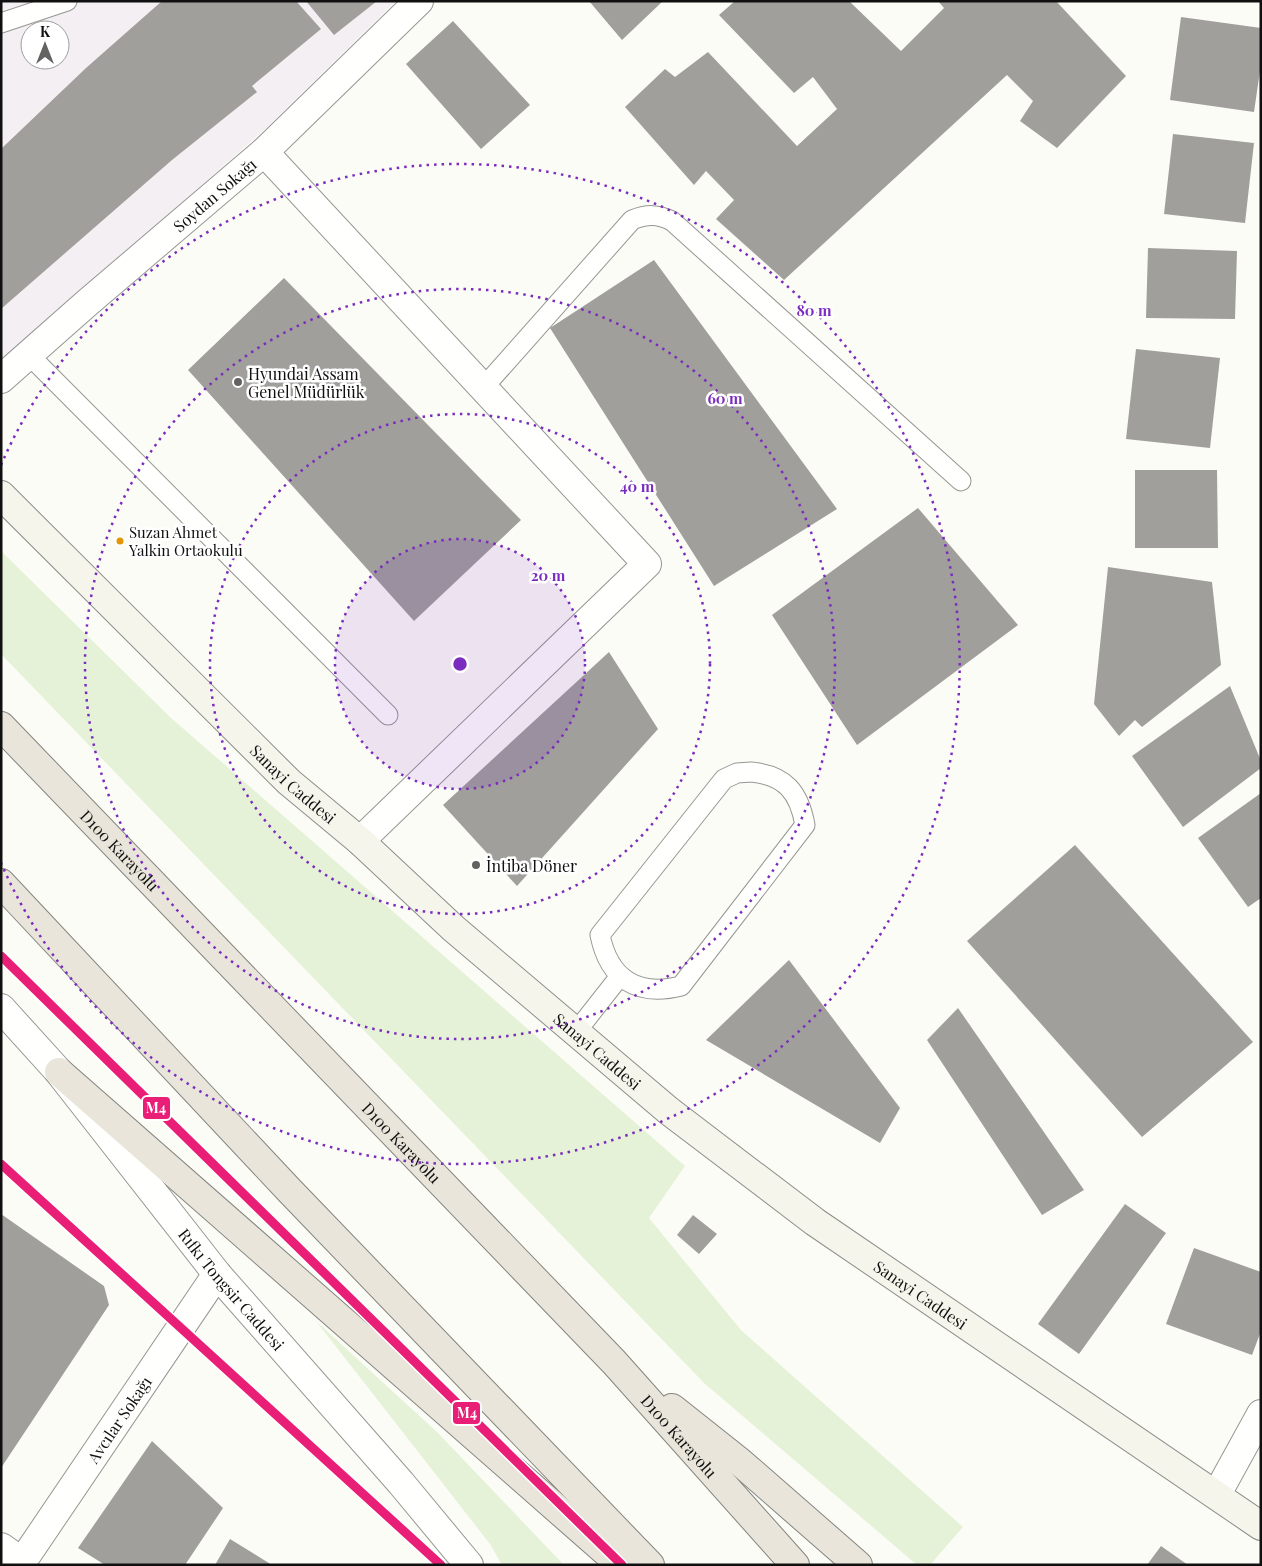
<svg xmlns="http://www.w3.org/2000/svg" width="1262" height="1566" font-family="'Playfair Display',serif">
  <rect width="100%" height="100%" fill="#fcfcf7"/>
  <!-- industrial -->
  <path fill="#f4eff2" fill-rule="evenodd" d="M 1,1 L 396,1 L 264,130 L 1,362 ZM 30,30 L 60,30 L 60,60 L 30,60 Z"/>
  <!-- green -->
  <path fill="#e5f2d7" d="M 1,551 L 170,717 L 685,1166 L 649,1218 L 741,1330 L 963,1527 L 930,1565 L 917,1565 L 704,1383 L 1,654 Z
    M 316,1321 L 438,1433 L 564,1565 L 502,1565 L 490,1544 Z"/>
  <!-- building -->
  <path fill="#a09f9c" d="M 162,1 L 296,1 L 321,29 L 252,86 L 257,92 L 172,160 L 1,309 L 1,149 L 86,68 Z
    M 306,1 L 377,1 L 334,35 Z
    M 589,1 L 663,1 L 622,40 Z
    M 735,1 L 849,1 L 901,51 L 944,8 L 938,1 L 1056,1 L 1126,76 L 1057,148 L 1020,121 L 1033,101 L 1007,75 L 784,280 L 716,219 L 734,200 L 706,171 L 694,185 L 625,107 L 665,69 L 675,77 L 708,52 L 797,146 L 837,109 L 813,77 L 794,93 L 719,15 Z
    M 1181,17 L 1261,28 L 1261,64 L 1254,112 L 1170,100 Z
    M 453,21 L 530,105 L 481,149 L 406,64 Z
    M 1173,134 L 1254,143 L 1245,223 L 1164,214 Z
    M 1148,248 L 1237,251 L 1235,319 L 1146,318 Z
    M 654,260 L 837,509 L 714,586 L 550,328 Z
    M 284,278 L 521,520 L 414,621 L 188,370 Z
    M 1136,349 L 1220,358 L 1210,448 L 1126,439 Z
    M 1135,470 L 1217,470 L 1218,548 L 1135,548 Z
    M 918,508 L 1018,625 L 857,745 L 772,615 Z
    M 1108,567 L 1212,582 L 1221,665 L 1142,727 L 1135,720 L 1119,736 L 1094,704 Z
    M 609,652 L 658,729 L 517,886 L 443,805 Z
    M 1230,686 L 1261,761 L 1261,768 L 1183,827 L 1132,756 Z
    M 1261,793 L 1261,898 L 1248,907 L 1198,838 Z
    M 1075,845 L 1253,1042 L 1142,1137 L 967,941 Z
    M 789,960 L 900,1108 L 880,1143 L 706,1040 Z
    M 958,1008 L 1084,1190 L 1042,1215 L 927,1040 Z
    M 1125,1204 L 1166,1233 L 1079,1354 L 1038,1324 Z
    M 1,1214 L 104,1286 L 109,1305 L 1,1468 Z
    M 693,1215 L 717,1234 L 699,1254 L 677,1235 Z
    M 1194,1248 L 1261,1272 L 1261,1331 L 1252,1355 L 1166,1324 Z
    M 152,1441 L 223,1508 L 185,1565 L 105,1565 L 78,1548 Z
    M 230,1539 L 272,1565 L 215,1565 Z
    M 1161,1546 L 1188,1565 L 1147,1565 Z"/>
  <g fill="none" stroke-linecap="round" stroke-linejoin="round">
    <defs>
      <path id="service" d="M 1,23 L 67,1
        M 29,355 L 388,715
        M 483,388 L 632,220 C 647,214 658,214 672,221 L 961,481
        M 751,772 C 785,775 799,792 805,825 L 681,986 C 637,997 609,979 600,935 L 724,779 L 737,773 Z
        M 576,1032 L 620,976"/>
      <g id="minor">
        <path d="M 264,152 L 647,564 L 360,841"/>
        <path id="s1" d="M 1,379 L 87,303 L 264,152 L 419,1"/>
        <path d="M 1217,1494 L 1261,1414"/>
        <path d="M 1,1547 L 22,1562"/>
        <path id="s2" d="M 20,1565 L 217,1274"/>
      </g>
      <g id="tertiary">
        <path id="s3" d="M 1,1008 L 59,1072 L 217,1274 L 401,1483 L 469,1565"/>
      </g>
      <g id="secondary">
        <path id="s4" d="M 1,495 L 289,782 L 360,841 L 453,928 L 669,1111 L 815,1222 L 1261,1526"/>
      </g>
      <g id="trunk">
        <path id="s5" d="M 1,726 L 614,1362 L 795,1565"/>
        <path d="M 1,883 L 289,1190 L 650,1565"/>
        <path d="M 59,1072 L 621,1565"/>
        <path d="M 672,1408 L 740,1462 L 858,1565"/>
      </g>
    </defs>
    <!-- service casing -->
    <use href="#service" stroke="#969694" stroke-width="21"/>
    <!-- minor casing -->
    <use href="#minor" stroke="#969694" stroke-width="30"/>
    <!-- tertiary casing -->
    <use href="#tertiary" stroke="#969694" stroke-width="30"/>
    <!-- secondary casing -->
    <use href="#secondary" stroke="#8d8d8b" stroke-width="30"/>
    <!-- trunk casing -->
    <use href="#trunk" stroke="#848481" stroke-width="30"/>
    <!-- service -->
    <use href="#service" stroke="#fffffe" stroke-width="19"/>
    <!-- minor -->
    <use href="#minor" stroke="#fffffe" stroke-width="28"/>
    <!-- tertiary -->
    <use href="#tertiary" stroke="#fffffe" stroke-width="28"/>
    <!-- secondary -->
    <use href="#secondary" stroke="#f5f5ec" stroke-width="28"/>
    <!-- trunk -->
    <use href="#trunk" stroke="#eae5da" stroke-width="28"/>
    <defs>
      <path id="metro-1" d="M 1,956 L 622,1565
        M 1,1164 L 441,1565"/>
    </defs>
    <!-- metro-1 casing -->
    <use href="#metro-1" stroke="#fff" stroke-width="12"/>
    <!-- metro-1 -->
    <use href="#metro-1" stroke="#e91e76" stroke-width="9"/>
  </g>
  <!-- distance rings -->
  <circle cx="460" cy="664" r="125" fill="#7b2cbf" fill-opacity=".12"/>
  <g fill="none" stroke="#7b2cbf" stroke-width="2.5" stroke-dasharray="2.5 5">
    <circle cx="460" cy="664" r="125"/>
    <circle cx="460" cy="664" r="250"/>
    <circle cx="460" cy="664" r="375"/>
    <path d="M1 465A500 500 0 1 1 1 863"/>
  </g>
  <!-- markers -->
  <g fill="#636361" stroke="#fff" stroke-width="2">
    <circle cx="238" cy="382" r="5"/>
    <circle cx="476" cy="865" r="5"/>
  </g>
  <circle fill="#e09702" stroke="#fff" stroke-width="2" cx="120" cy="541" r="4.5"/>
  <g text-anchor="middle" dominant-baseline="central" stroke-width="5" stroke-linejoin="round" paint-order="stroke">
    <!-- bus labels -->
    <g font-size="15" fill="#101010" stroke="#fff" text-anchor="start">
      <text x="129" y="532">Suzan Ahmet<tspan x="129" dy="18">Yalkin Ortaokulu</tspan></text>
    </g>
    <!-- street labels -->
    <g font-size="16" fill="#101010" stroke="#fff">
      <text stroke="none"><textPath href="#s1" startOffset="282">Soydan Sokağı</textPath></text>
      <text stroke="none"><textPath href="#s4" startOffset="411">Sanayi Caddesi</textPath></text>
      <text stroke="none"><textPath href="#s5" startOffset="172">D100 Karayolu</textPath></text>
      <text stroke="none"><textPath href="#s4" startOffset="816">Sanayi Caddesi</textPath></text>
      <text stroke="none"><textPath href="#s5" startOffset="578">D100 Karayolu</textPath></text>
      <text stroke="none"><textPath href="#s3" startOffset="364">Rıfkı Tongsir Caddesi</textPath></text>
      <text stroke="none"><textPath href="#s4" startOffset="1221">Sanayi Caddesi</textPath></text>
      <text stroke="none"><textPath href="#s2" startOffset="176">Avcılar Sokağı</textPath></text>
      <text stroke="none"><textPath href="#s5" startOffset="982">D100 Karayolu</textPath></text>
    </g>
    <!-- poi labels -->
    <g font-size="16" fill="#101010" stroke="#fff" text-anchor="start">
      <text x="248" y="373">Hyundai Assam<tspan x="248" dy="18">Genel Müdürlük</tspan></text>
      <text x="486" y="865">İntiba Döner</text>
    </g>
  </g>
  <circle cx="460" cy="664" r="8" fill="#7b2cbf" stroke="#fff" stroke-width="2.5"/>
  <g font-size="15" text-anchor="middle" font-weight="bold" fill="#7b2cbf" stroke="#fff" stroke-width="5" stroke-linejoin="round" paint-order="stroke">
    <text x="814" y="316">80 m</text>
    <text x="725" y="404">60 m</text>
    <text x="637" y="492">40 m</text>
    <text x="548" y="581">20 m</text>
  </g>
  <g stroke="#fff" stroke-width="2">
    <rect x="142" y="1096" width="29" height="24" rx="5" fill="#e91e76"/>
    <rect x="452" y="1401" width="29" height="24" rx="5" fill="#e91e76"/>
  </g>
  <g font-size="14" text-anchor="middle" font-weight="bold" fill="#fff">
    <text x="156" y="1113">M4</text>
    <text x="467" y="1418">M4</text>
  </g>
  <!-- border -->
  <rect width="1262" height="1566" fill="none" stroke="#101010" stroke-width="5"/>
  <!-- north arrow -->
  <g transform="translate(45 45)"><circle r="24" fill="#ffffff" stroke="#9f9f9f"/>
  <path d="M0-4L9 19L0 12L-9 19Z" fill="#636361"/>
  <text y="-8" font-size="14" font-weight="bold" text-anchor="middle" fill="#101010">K</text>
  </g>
</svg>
